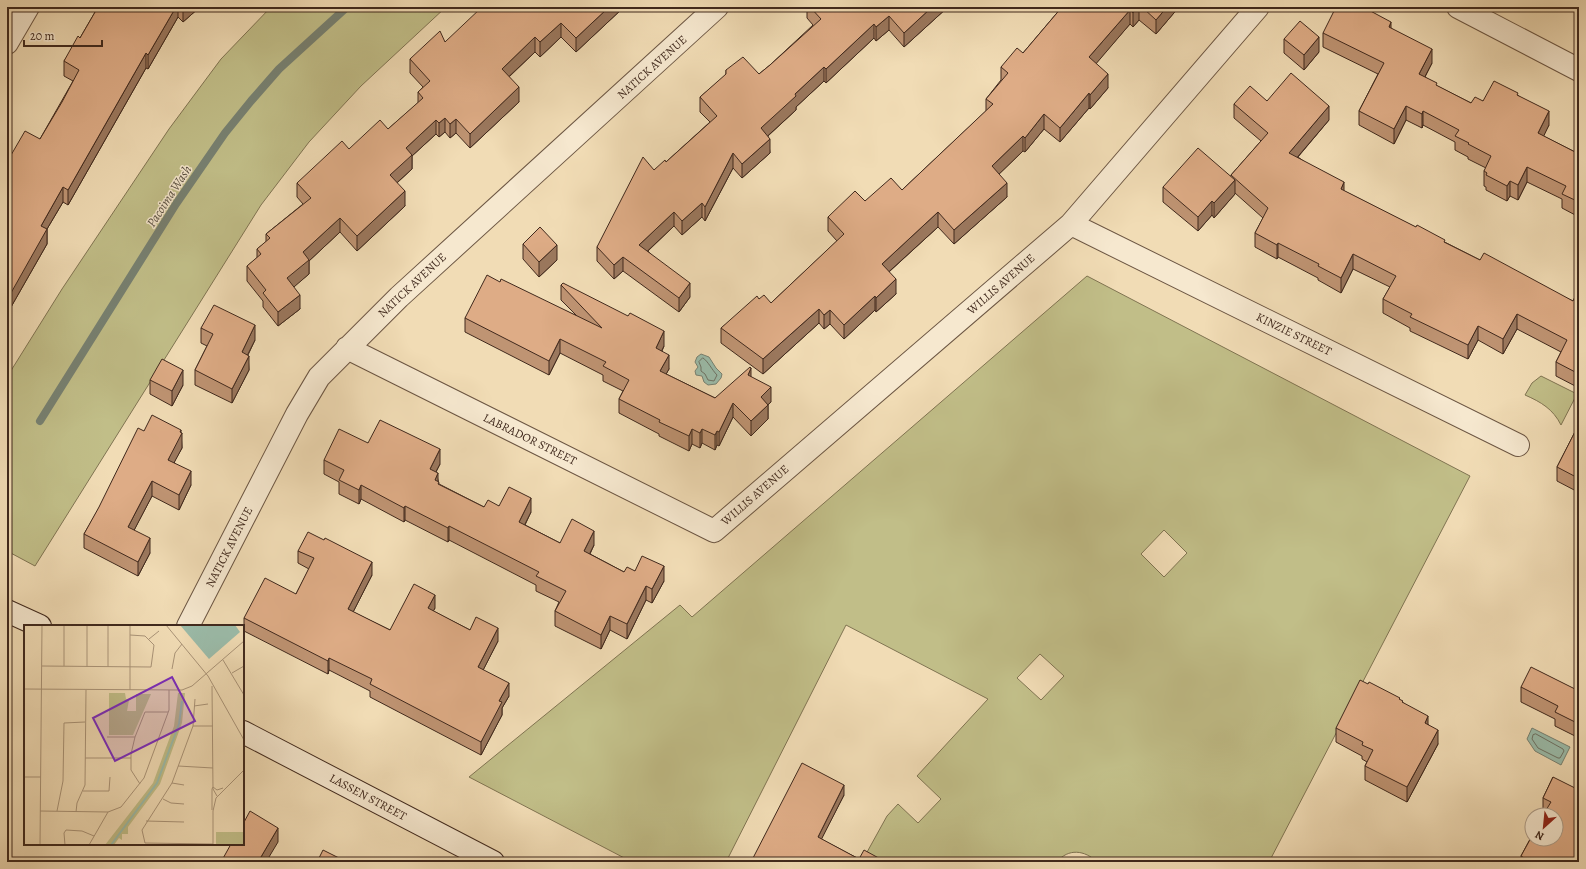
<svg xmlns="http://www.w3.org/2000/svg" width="1586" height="869" font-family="Alegreya,serif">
  <rect width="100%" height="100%" fill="#f1dcb5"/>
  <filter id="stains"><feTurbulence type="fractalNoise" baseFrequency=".005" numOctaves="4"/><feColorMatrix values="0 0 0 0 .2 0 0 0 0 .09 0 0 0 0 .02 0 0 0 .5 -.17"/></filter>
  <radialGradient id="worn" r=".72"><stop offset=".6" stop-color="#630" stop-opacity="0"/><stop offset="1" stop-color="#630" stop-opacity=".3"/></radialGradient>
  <!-- green -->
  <path fill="#c1be88" stroke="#807452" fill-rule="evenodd" d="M 271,7 L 446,7 L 361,86 L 309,142 L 261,205 L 35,566 L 7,551 L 7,377 L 62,289 L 169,129 L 221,59 Z
    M 1087,276 L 1470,476 L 1269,862 L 1097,862 C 1085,850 1068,848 1057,862 L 882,862 L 866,854 L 887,816 L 898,804 L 918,823 L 941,799 L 917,776 L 988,699 L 846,625 L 726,862 L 632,862 L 469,777 L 680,605 L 692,617 ZM 1164,530 L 1187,553 L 1164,577 L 1141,554 ZM 1040,654 L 1064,676 L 1041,700 L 1017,678 Z
    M 1541,376 L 1577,394 L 1561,425 C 1553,409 1541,402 1525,395 L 1532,383 Z"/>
  <!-- water -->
  <path fill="#9bbcaa" stroke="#778172" d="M 701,354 L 709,357 L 716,368 L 722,374 L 721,378 L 716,384 L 708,385 L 704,382 L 702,376 L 696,375 L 695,371 L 698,367 L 695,362 L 697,357 Z
    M 1532,728 L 1570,747 L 1561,765 L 1535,751 L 1527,739 Z"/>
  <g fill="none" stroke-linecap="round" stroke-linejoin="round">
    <!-- shore -->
    <path stroke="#6e7264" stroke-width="1" d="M 703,358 C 708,361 712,370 717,375 L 714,381 L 708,380 L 705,374 L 701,371 L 701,367 L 699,362 Z
      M 1536,734 L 1563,749 L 1564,751 L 1560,758 L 1558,758 L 1538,748 L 1532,739 L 1533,735 Z"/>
    <!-- stream -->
    <path stroke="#778172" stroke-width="8" d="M 40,421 L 176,204 L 225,133 L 251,101 L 279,69 L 347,7"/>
    <defs>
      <path id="street" d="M 1458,7 L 1579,70
        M 7,43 L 28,7
        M 1071,224 L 1518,445
        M 347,348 L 714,531 L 1071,224 L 1258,7
        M 188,626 L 297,414 L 319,377 L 399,297 L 717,7"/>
      <path id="secondary" d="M 7,611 L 40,626
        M 243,732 L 493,862"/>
    </defs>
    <!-- street casing -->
    <use href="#street" stroke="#6c5643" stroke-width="24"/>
    <!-- secondary casing -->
    <use href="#secondary" stroke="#40291d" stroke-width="24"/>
    <!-- street -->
    <use href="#street" stroke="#f6e8cf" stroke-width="22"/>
    <!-- secondary -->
    <use href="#secondary" stroke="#f6e8cf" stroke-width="22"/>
  </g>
  <!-- wall -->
  <path fill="#bf9473" stroke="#40291d" d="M 98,7 L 200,7 L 183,22 L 178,17 L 148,69 L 146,68 L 68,205 L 63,202 L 47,229 L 47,244 L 7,314 L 7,162 L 40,139 L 73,81 L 64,76 L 64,61 L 80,38 Z
    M 623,7 L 623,8 L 576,52 L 561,37 L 540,57 L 535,52 L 509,77 L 519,102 L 470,148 L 456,133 L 450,138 L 445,132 L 439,137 L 436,134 L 412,156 L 412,169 L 397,183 L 405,206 L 357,251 L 340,232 L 309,261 L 309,274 L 293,287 L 300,309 L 278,326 L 263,307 L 263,301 L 247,281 L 247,266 L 257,258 L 257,249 L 266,242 L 266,234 L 303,204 L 297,197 L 297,183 L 349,149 L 388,129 L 418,103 L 418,92 L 423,87 L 410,73 L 410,59 L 445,42 Z
    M 807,7 L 948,7 L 904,47 L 889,30 L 876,41 L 874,38 L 826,83 L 824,81 L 796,107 L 796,110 L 768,136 L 770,153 L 742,178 L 733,168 L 705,221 L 702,217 L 682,235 L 674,226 L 648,251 L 690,297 L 679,312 L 623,271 L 614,279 L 597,261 L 597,247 L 654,170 L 666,162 L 710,122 L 700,112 L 700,97 L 726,75 L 726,70 L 759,74 L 770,65 L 813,25 L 807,18 Z
    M 1062,7 L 1179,7 L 1156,34 L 1139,20 L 1133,27 L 1130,24 L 1096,63 L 1108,88 L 1090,109 L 1089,108 L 1060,142 L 1044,129 L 1025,152 L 1023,151 L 999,174 L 1007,197 L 954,244 L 938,227 L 889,272 L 896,294 L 876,312 L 875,310 L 844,339 L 830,324 L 824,329 L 819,323 L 763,374 L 721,343 L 721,328 L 759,299 L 771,303 L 837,241 L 828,231 L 828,217 L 865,201 L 902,190 L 986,111 L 986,99 L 1001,80 L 1001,67 L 1023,53 Z
    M 1354,10 L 1391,28 L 1432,63 L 1425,77 L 1437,86 L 1471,103 L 1518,95 L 1549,125 L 1543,136 L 1579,154 L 1579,217 L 1562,208 L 1562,199 L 1527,182 L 1518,200 L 1510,196 L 1507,201 L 1486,190 L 1486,187 L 1484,186 L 1484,171 L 1486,168 L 1468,159 L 1468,157 L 1455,150 L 1455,142 L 1423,125 L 1422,128 L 1406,120 L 1394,144 L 1359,125 L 1359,111 L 1378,74 L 1323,47 L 1323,33 Z
    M 1284,39 L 1319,52 L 1304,70 L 1284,53 Z
    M 1267,101 L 1329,120 L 1298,157 L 1344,191 L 1480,260 L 1573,301 L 1579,289 L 1579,388 L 1556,376 L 1556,362 L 1561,352 L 1517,329 L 1503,354 L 1478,340 L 1468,359 L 1410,331 L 1410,328 L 1383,313 L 1383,299 L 1390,287 L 1353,269 L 1341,293 L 1318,280 L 1318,278 L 1278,257 L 1277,259 L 1255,247 L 1255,233 L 1263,218 L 1235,193 L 1235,194 L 1214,218 L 1212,215 L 1198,231 L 1163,202 L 1163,187 L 1231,176 L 1231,175 L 1261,141 L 1234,118 L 1234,104 Z
    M 523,244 L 557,260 L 539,277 L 523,259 Z
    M 500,282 L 577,316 L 561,300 L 561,285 L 664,346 L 662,351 L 669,369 L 666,374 L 715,398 L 751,377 L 771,402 L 768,405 L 768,419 L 751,436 L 733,417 L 719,446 L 717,445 L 715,450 L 702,443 L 700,448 L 692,444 L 689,451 L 659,436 L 659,434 L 619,413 L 619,399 L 623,391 L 603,381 L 603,375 L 560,353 L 549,375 L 465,332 L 465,318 Z
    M 201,328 L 255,340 L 248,355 L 249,370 L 232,403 L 195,385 L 195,370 L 207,346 L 201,343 Z
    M 150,380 L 183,385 L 172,406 L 150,394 Z
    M 1579,424 L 1579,490 L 1578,492 L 1557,481 L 1557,467 Z
    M 144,431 L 181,433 L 182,448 L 174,462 L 191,485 L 179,510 L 152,496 L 134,530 L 150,553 L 138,576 L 84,548 L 84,534 Z
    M 368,443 L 440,464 L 436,472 L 439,484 L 484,507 L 499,506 L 531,512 L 525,525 L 560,543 L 594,545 L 590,554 L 624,572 L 635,571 L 664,581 L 652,603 L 646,600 L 627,639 L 610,630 L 601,649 L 555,626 L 555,611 L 559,602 L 536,591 L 536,585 L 449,540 L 448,542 L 405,520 L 404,522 L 361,499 L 359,504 L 339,494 L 339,482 L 324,474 L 324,460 Z
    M 298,551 L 372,575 L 353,612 L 390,630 L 435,608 L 433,611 L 470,630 L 498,641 L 483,670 L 509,696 L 502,708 L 502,715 L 481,755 L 370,697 L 370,691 L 329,670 L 328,674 L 244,631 L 244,618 L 296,594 L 309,569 L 298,563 Z
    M 1521,687 L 1579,691 L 1579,738 L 1555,726 L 1555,719 L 1521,702 Z
    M 1400,700 L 1428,724 L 1438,744 L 1407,802 L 1365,780 L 1365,766 L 1367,762 L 1362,759 L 1362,756 L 1336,742 L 1336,728 Z
    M 1553,777 L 1579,862 L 1521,862 L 1521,856 L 1544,813 L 1543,813 L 1543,798 Z
    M 844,795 L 821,839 L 859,859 L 886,862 L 753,862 L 753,858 Z"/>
  <!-- shaded-wall -->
  <path fill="#9b785e" stroke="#40291d" d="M 176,7 L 178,7 L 178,17 L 148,69 L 148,55 Z
    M 184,7 L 200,7 L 183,22 L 183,8 Z
    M 609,7 L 623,7 L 623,8 L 576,52 L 576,38 Z
    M 932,7 L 948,7 L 904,47 L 904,33 Z
    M 1138,7 L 1139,7 L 1139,20 L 1133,27 L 1133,13 Z
    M 1167,7 L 1179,7 L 1156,34 L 1156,20 Z
    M 1130,10 L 1130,24 L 1089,72 L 1089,57 Z
    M 889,16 L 889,30 L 876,41 L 876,27 Z
    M 1391,22 L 1391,36 L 1389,27 Z
    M 561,23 L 561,37 L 540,57 L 540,42 Z
    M 874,24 L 874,38 L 826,83 L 826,69 Z
    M 535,37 L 535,52 L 502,83 L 502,69 Z
    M 1319,37 L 1319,52 L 1304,70 L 1304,55 Z
    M 1432,49 L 1432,63 L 1419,88 L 1419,74 Z
    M 146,53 L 146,68 L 68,205 L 68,190 Z
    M 824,67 L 824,81 L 796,107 L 796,110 L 761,142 L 761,128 L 795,94 Z
    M 1108,74 L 1108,88 L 1090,109 L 1090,95 Z
    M 519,87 L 519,102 L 470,148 L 470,134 Z
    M 1089,93 L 1089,108 L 1060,142 L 1060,128 Z
    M 1329,106 L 1329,120 L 1289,167 L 1289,153 Z
    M 1406,106 L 1406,120 L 1394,144 L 1394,129 Z
    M 1423,111 L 1423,125 L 1422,128 L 1422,114 Z
    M 1549,111 L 1549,125 L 1538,148 L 1538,133 Z
    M 1044,114 L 1044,129 L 1025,152 L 1025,138 Z
    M 445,118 L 445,132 L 439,137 L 439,123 Z
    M 456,119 L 456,133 L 450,138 L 450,124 Z
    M 436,120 L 436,134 L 412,156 L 412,169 L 390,189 L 390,175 L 406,148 Z
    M 1023,136 L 1023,151 L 992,181 L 992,166 Z
    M 770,139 L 770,153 L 742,178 L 742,164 Z
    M 733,153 L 733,168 L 705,221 L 705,207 Z
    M 1527,167 L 1527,182 L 1518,200 L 1518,185 Z
    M 1235,180 L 1235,194 L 1214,218 L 1214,203 Z
    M 1510,181 L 1510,196 L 1507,201 L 1507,186 Z
    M 1344,182 L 1344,197 L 1341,189 Z
    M 1007,183 L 1007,197 L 954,244 L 954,230 Z
    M 63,187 L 63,202 L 47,229 L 47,244 L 7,314 L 7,300 L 41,226 Z
    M 405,191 L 405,206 L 357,251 L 357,236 Z
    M 1212,201 L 1212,215 L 1198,231 L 1198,217 Z
    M 702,203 L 702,217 L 682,235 L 682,221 Z
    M 674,212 L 674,226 L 639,259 L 639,245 Z
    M 938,212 L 938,227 L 882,278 L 882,264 Z
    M 340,218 L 340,232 L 309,261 L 309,274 L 287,293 L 287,278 L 303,252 Z
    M 1278,243 L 1278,257 L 1277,259 L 1277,245 Z
    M 557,245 L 557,260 L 539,277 L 539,262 Z
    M 1353,254 L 1353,269 L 1341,293 L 1341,278 Z
    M 623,257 L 623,271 L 614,279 L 614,265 Z
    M 896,279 L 896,294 L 876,312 L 876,298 Z
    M 690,283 L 690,297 L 679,312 L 679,298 Z
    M 300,295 L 300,309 L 278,326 L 278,312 Z
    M 875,296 L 875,310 L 844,339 L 844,325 Z
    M 819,309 L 819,323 L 763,374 L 763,359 Z
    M 830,310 L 830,324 L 824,329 L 824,315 Z
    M 1517,314 L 1517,329 L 1503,354 L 1503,339 Z
    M 255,325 L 255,340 L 242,366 L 242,352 Z
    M 1478,326 L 1478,340 L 1468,359 L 1468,345 Z
    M 664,331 L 664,346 L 656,362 L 656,348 Z
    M 560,339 L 560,353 L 549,375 L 549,361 Z
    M 669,355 L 669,369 L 660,385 L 660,371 Z
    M 249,356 L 249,370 L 232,403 L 232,389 Z
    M 751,368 L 751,382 L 748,375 Z
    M 183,370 L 183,385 L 172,406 L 172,391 Z
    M 771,387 L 771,402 L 761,411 L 761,397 Z
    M 733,403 L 733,417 L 719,446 L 719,432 Z
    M 768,405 L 768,419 L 751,436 L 751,421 Z
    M 692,429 L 692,444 L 689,451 L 689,436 Z
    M 702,429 L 702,443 L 700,448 L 700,433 Z
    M 181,430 L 181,435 L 182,433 L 182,448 L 168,474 L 168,460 Z
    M 717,431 L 717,445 L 715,450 L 715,435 Z
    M 440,449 L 440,464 L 430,483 L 430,469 Z
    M 191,471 L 191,485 L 179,510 L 179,495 Z
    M 438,473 L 438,488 L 435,480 Z
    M 1579,475 L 1579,490 L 1578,492 L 1578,478 Z
    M 152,481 L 152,496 L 128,542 L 128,527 Z
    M 361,485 L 361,499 L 359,504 L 359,490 Z
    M 531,498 L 531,512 L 519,536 L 519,522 Z
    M 405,506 L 405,520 L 404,522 L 404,508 Z
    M 449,526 L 449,540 L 448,542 L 448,528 Z
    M 594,531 L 594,545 L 584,565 L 584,551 Z
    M 150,538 L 150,553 L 138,576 L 138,562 Z
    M 372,562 L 372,575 L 348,622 L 348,609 Z
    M 664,566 L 664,581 L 652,603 L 652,589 Z
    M 646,586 L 646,600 L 627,639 L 627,624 Z
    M 435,595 L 435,608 L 428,621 L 428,608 Z
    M 610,616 L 610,630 L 601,649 L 601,635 Z
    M 498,628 L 498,641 L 478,680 L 478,667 Z
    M 329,658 L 329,670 L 328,674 L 328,661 Z
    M 509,683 L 509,696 L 502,708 L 502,715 L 481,755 L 481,742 L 499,701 Z
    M 1428,716 L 1428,730 L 1425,723 Z
    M 1438,730 L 1438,744 L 1407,802 L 1407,787 Z
    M 844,785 L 844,795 L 818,846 L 818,837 Z
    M 278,828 L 278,842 L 266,862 L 258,862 Z"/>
  <!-- building -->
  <path fill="#deac86" stroke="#40291d" d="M 98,7 L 176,7 L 148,55 L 146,53 L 68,190 L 63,187 L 41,226 L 47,229 L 7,300 L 7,205 L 10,200 L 7,199 L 7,162 L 25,131 L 40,139 L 62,102 L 79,70 L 64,61 L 78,36 L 80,38 Z
    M 482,7 L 609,7 L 576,38 L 561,23 L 540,42 L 535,37 L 502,69 L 519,87 L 470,134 L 456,119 L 450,124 L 445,118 L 439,123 L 436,120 L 406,148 L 412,155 L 390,175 L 405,191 L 357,236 L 340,218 L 303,252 L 309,260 L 287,278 L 300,295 L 278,312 L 263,293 L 266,290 L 247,266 L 261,254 L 257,249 L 270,238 L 266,234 L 311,198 L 297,183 L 342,141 L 349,149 L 380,120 L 388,129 L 423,98 L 418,92 L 430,81 L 410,59 L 440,31 L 445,42 Z
    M 810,7 L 932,7 L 904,33 L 889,16 L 876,27 L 874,24 L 826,69 L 824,67 L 795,94 L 796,96 L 761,128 L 770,139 L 742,164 L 733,153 L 705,207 L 702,203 L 682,221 L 674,212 L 639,245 L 690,283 L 679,298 L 623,257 L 614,265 L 597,247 L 643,157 L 654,170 L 665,160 L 666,162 L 717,116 L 700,97 L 726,74 L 726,70 L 743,57 L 759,74 L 770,65 L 821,19 Z
    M 1062,7 L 1138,7 L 1133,13 L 1130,10 L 1089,57 L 1108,74 L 1090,95 L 1089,93 L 1060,128 L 1044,114 L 1025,138 L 1023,136 L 992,166 L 1007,183 L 954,230 L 938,212 L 882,264 L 896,279 L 876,298 L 875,296 L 844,325 L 830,310 L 824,315 L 819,309 L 763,359 L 721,328 L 757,296 L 759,299 L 764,295 L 771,303 L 844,234 L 828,217 L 855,191 L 865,201 L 891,178 L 902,190 L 993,104 L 986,99 L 1008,73 L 1001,67 L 1017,48 L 1023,53 Z
    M 1142,7 L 1167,7 L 1156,20 Z
    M 1336,7 L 1348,7 L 1354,10 L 1356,7 L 1363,7 L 1391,22 L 1389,27 L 1432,49 L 1419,74 L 1437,83 L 1436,85 L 1471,103 L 1475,97 L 1483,101 L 1494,81 L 1518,93 L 1517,95 L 1549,111 L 1538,133 L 1579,154 L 1579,202 L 1562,194 L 1566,186 L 1527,167 L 1518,185 L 1510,181 L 1507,186 L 1486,175 L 1487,173 L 1484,171 L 1491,156 L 1468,144 L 1469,143 L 1455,136 L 1459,130 L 1423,111 L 1422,114 L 1406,106 L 1394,129 L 1359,111 L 1384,63 L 1323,33 Z
    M 1300,21 L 1319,37 L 1304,55 L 1284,39 Z
    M 1291,73 L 1329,106 L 1289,153 L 1344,182 L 1341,189 L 1416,227 L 1417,225 L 1445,240 L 1444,242 L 1480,260 L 1484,253 L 1573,301 L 1579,289 L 1579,374 L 1556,362 L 1567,340 L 1517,314 L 1503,339 L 1478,326 L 1468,345 L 1410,317 L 1412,314 L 1383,299 L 1396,276 L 1353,254 L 1341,278 L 1318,266 L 1319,264 L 1278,243 L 1277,245 L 1255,233 L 1268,208 L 1231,175 L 1268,133 L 1234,104 L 1250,86 L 1267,101 Z
    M 1198,148 L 1235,180 L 1214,203 L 1212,201 L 1198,217 L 1163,187 Z
    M 540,227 L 557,245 L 539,262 L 523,244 Z
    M 487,275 L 500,282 L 501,279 L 602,328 L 561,285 L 563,283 L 628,316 L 630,313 L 664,331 L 656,348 L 669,355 L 660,371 L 715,398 L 750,367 L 751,368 L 748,375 L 771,387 L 761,397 L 768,405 L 751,421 L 733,403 L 719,432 L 717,431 L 715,435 L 702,429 L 700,433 L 692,429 L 689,436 L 659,422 L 660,420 L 619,399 L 629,380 L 603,366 L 606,362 L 560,339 L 549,361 L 465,318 Z
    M 214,305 L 255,325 L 242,352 L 249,356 L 232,389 L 195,370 L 213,334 L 201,328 Z
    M 162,359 L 183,370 L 172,391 L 150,380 Z
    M 152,415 L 181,430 L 180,432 L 182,433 L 168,460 L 191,471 L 179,495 L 152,481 L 128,527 L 150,538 L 138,562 L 84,534 L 99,507 L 138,428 L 144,431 Z
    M 380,420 L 440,449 L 430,469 L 438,473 L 435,480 L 439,482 L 438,484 L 484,507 L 488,500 L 499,506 L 509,487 L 531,498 L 519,522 L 560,543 L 572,519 L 594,531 L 584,551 L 624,572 L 627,567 L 635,571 L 642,556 L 664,566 L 652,589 L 646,586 L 627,624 L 610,616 L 601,635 L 555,611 L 566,591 L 536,576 L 539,572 L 449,526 L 448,528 L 405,506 L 404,508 L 361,485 L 359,490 L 339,480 L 344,470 L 324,460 L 339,429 L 368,443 Z
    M 1579,424 L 1579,475 L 1578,478 L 1557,467 Z
    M 308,532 L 324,540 L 325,538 L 372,562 L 348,609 L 390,630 L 414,584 L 435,595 L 428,608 L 470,630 L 476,617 L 498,628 L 478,667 L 509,683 L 499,701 L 502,702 L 481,742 L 370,684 L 372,679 L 329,658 L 328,661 L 244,618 L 265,578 L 296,594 L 314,558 L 298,551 Z
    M 1531,667 L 1579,691 L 1579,724 L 1555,712 L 1558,706 L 1521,687 Z
    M 1360,680 L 1368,684 L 1369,682 L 1400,698 L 1399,699 L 1403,701 L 1402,702 L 1428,716 L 1425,723 L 1438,730 L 1407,787 L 1365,766 L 1373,750 L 1362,745 L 1363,742 L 1336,728 Z
    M 802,763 L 844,785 L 818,837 L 859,859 L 864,850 L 886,862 L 762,862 L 753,858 Z
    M 1553,777 L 1579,790 L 1579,862 L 1525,862 L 1526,859 L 1521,856 L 1532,836 L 1532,839 L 1556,839 L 1556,815 L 1543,815 L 1551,802 L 1543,798 Z
    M 250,811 L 278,828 L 258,862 L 221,862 L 231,844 L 243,844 L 243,824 Z
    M 323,850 L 347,862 L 317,862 Z
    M 7,852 L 12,862 L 7,862 Z"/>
  <g text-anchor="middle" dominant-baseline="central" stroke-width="3" stroke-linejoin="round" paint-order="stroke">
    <!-- street labels -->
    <g font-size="12" fill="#40291d" stroke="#f6e8cf">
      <text transform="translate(652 67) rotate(-42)">NATICK AVENUE</text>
      <text transform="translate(1001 284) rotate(-41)">WILLIS AVENUE</text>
      <text transform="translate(412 285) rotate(-43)">NATICK AVENUE</text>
      <text transform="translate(1294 334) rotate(26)">KINZIE STREET</text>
      <text transform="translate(530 439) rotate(26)">LABRADOR STREET</text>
      <text transform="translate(755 495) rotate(-41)">WILLIS AVENUE</text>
      <text transform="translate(229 547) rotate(-63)">NATICK AVENUE</text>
      <text transform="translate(368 797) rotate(28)">LASSEN STREET</text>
    </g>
    <!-- water labels -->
    <g font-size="13" font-style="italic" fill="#574e40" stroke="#f6e8cf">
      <text transform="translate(169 196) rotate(-57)">Pacoima Wash</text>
    </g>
  </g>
  <!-- overview -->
  <g transform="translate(24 625)">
    <rect width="220" height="220" fill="#f1dcb5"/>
    <path d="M 85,68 L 101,68 L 102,74 L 105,75 L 103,86 L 112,86 L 112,69 L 127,69 L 109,110 L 85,110 ZM 154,68 L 161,68 L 158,98 L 136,159 L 104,202 L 104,209 L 98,209 L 98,215 L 95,213 L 90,220 L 81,220 L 129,158 L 150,101 ZM 192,207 L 220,207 L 220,220 L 192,220 Z" fill="#c1be88"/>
    <path d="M 156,0 L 211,0 L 216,7 L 185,34 Z" fill="#9bbcaa"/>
    <path fill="none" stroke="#9bbcaa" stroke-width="2" d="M 87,220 L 133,158 L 155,99 L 158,76"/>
    <path fill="none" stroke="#aa9478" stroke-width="1" d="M 84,0 L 84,42M 142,0 L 184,51 L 220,115M 125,14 L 135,6M 199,35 L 220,70M 18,41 L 127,42 L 130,20 L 121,11 L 106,10M 40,41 L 40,0M 63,42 L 63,0M 148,44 L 151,28 L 158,19M 183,48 L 220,16M 208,48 L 220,41M 188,61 L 189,164 L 193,171M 0,64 L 158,65 L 168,61 L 183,48M 106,65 L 106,0M 171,74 L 169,101 L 148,158 L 118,205 L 121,218 L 189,219M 170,81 L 184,79M 169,101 L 189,101M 83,112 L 111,112M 61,133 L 107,133M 154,141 L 189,143M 0,152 L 17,152M 148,158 L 160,160M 116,159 L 107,145 L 107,129 L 111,112 L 121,87 L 144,87M 59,166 L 85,166 L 86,152M 139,174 L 147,178 L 160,179M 188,185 L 188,164 L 189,162 L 193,165 L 199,163M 16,186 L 84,187M 33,186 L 39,156 L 40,98 L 61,97M 52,187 L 53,178 L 61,160 L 62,65M 122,196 L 160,197M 16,220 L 18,0M 41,220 L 40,208 L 42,205 L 58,206 L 70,211M 65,220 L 84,187 L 97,182 L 120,153 L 145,85 L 145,65M 189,220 L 189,186 L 192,173 L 220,145"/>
    <path fill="#7b2cbf" fill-opacity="0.15" stroke="#7b2cbf" stroke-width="2" d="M 148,52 L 171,96 L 91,136 L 69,93 Z"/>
    <rect width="220" height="220" fill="none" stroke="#40291d" stroke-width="2"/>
  </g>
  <!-- margin -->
  <rect width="1586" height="869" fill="none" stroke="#f1dcb5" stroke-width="24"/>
  <rect x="8" y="8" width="1570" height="853" fill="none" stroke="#40291d" stroke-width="2"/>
  <rect x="12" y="12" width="1562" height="845" fill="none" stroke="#40291d"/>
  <!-- north arrow -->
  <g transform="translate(1544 827) rotate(207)"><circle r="19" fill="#f6e8cf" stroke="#ad9c88"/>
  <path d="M0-3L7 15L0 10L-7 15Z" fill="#8f2418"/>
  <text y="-6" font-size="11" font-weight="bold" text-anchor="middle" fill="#40291d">N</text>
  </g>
  <!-- scale -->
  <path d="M24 40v6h78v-6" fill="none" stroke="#40291d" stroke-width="2"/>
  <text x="30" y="40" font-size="12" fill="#40291d" stroke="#f6e8cf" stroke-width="3" paint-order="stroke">20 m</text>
  <rect width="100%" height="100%" filter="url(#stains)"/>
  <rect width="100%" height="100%" fill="url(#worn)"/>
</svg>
